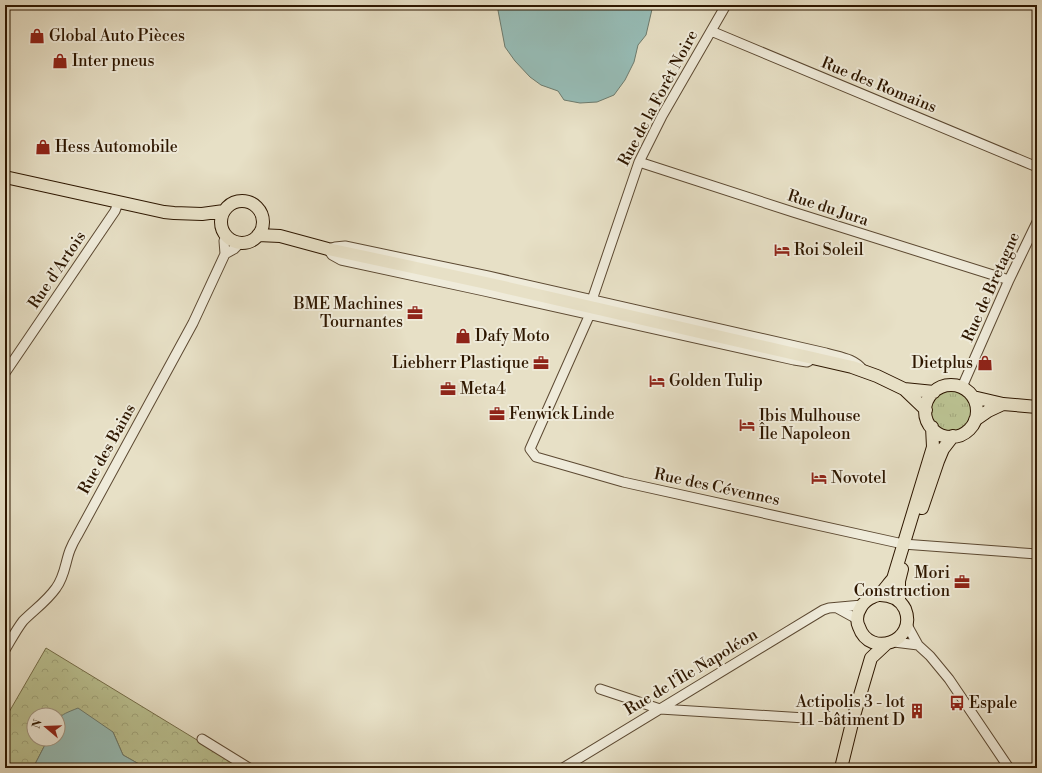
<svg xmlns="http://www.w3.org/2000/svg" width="1042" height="773" font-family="'Libre Bodoni',serif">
  <defs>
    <pattern id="grass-tufts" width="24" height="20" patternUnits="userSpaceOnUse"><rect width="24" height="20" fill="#bac191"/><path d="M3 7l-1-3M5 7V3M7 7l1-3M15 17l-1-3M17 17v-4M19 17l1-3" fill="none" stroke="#a0a57b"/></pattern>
    <pattern id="forest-crowns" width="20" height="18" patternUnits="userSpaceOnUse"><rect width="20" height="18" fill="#bac191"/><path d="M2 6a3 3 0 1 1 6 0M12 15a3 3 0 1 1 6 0" fill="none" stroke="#a0a57b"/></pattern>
  </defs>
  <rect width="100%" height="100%" fill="#e7e0c6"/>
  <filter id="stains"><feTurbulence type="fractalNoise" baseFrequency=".005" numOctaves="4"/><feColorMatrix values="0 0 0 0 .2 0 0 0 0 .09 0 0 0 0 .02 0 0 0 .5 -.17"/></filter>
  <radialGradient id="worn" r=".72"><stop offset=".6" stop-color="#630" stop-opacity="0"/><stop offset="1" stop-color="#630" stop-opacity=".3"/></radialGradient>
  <!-- grass -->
  <path fill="url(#grass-tufts)" stroke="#746c48" d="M929 411a21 21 0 1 1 42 0a21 21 0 1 1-42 0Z"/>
  <!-- forest -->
  <path fill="url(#forest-crowns)" stroke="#746c48" d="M 46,648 L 243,768 L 146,768 L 123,755 L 113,732 L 61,715 L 58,720 L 58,715 L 34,715 L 34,739 L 48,739 L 33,768 L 5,768 L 5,719 Z"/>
  <!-- water -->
  <path fill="#97bdb7" stroke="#6d7b6e" d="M 497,5 L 653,5 L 646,35 L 638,45 L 634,62 L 625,80 L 614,95 L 597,102 L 580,103 L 564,100 L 558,91 L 541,85 L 530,77 L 515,61 L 505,47 Z
    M 78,708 L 113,732 L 123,755 L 146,768 L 33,768 L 48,739 L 58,739 C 58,715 56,717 78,708 Z"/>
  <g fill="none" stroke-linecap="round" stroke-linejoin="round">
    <defs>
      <path id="minor" d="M 711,31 L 1037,167
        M 639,162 L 793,212 L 1009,280
        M 225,254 L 234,249 L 240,243
        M 592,300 L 639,162 L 662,116 L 726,5
        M 590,314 L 530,449 L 536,457 L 623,482 L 903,544 L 1037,554
        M 809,361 L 807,362 L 794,360 L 484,291 L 341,260 L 332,255 L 328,249 L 335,247 L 345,246 L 488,276 L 826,353 C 839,357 854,358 863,370
        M 5,373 L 115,211 L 118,203
        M 962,387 L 1009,280 L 1037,222
        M 837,608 L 857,619
        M 907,625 L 918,645 L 930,656 L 949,679 L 1009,768
        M 894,642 L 918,645
        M 5,650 C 11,640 16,630 23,621 C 34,610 47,601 56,588 C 65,576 65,563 70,550 C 72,545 74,541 77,536 L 193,323 L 225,254 L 224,241 L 226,235
        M 600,689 L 660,709 L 805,718
        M 202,739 L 249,768
        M 563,768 L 823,610 L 829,608 L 862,605"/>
      <path id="major" d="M 5,177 L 164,212 L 174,213 L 202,214 L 224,211
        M221 222a21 21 0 1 1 42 0a21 21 0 1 1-42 0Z
        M 258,235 L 280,236 L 328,249 L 486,283 L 852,367 L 877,376 L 904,389 L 926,410
        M925 411a26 26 0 1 1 52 0a26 26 0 1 1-52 0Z
        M 904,389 L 934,392
        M 973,397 L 1003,404 L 1037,407
        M 975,420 L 988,411 L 1003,404
        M 922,508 L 938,461 L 943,449 L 953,436
        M 880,595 C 890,595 900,599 905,609 C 918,641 870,659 859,627 C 856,621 857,613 861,607 C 864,602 868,599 873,597 C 876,595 879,596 881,593 C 885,589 889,583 893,579 L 933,447 L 932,427
        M 899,601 L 899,581 L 902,569
        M 841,768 L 853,719 L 871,658 L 886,644"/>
    </defs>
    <!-- minor casing -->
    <use href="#minor" stroke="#5c4932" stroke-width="11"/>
    <!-- major casing -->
    <use href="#major" stroke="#2e1700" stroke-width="14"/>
    <!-- minor -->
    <use href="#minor" stroke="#efebda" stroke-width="9"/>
    <!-- major -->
    <use href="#major" stroke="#e7e0c6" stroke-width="12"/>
  </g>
  <!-- icons -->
  <defs>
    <symbol id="shop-bare" viewBox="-9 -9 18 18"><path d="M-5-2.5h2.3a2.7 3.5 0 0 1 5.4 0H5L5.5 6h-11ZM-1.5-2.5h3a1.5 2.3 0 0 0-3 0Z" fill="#8f2418" stroke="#efebda" stroke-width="2.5" paint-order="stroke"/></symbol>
    <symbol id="hotel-bare" viewBox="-9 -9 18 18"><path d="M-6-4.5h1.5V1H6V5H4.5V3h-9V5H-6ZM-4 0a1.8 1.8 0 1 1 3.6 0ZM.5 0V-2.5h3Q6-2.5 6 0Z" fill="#8f2418" stroke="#efebda" stroke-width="2.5" paint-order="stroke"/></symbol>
    <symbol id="office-bare" viewBox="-9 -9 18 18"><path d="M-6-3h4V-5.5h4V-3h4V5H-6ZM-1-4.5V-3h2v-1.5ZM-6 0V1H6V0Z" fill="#8f2418" stroke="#efebda" stroke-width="2.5" paint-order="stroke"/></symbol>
    <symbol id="bus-bare" viewBox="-9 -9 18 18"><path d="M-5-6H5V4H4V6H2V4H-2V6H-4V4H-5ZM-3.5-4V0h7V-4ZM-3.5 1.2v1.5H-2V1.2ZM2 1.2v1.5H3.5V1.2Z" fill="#8f2418" stroke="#efebda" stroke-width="2.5" paint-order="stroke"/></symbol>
    <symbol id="building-bare" viewBox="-9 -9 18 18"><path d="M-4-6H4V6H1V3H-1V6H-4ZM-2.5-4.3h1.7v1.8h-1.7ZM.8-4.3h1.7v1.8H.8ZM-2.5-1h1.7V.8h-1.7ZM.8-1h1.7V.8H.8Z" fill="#8f2418" stroke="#efebda" stroke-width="2.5" paint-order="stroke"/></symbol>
  </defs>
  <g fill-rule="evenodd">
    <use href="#shop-bare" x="26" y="25" width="22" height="22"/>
    <use href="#shop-bare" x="49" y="50" width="22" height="22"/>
    <use href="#shop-bare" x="32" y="136" width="22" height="22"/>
    <use href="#hotel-bare" x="771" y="239" width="22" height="22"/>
    <use href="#office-bare" x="404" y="302" width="22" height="22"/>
    <use href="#shop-bare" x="452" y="325" width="22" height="22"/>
    <use href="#office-bare" x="530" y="352" width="22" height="22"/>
    <use href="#shop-bare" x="974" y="352" width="22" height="22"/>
    <use href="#hotel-bare" x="646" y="370" width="22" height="22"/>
    <use href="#office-bare" x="437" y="378" width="22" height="22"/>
    <use href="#office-bare" x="486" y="403" width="22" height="22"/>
    <use href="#hotel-bare" x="736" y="414" width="22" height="22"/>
    <use href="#hotel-bare" x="808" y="467" width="22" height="22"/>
    <use href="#office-bare" x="951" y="571" width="22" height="22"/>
    <use href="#bus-bare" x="946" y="692" width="22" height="22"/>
    <use href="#building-bare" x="906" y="700" width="22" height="22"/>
  </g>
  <g text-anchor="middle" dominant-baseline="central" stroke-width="4" stroke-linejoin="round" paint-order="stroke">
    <!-- poi labels -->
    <g font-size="16" fill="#2e1700" stroke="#efebda" text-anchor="start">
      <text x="49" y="36">Global Auto Pièces</text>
      <text x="72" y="61">Inter pneus</text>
      <text x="55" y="147">Hess Automobile</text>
      <text x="794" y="250">Roi Soleil</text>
      <text x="403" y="304" text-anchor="end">BME Machines<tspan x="403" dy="18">Tournantes</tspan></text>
      <text x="475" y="336">Dafy Moto</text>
      <text x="529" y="363" text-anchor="end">Liebherr Plastique</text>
      <text x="973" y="363" text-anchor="end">Dietplus</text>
      <text x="669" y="381">Golden Tulip</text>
      <text x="460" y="389">Meta4</text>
      <text x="509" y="414">Fenwick Linde</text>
      <text x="759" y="416">Ibis Mulhouse<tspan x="759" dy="18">Île Napoleon</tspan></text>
      <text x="831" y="478">Novotel</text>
      <text x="950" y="573" text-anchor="end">Mori<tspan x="950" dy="18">Construction</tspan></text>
      <text x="905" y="702" text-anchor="end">Actipolis 3 - lot<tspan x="905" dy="18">11 -bâtiment D</tspan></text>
      <text x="969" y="703">Espale</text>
    </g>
    <!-- street labels -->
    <g font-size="16" fill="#2e1700" stroke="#efebda">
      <text transform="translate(879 85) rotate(22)">Rue des Romains</text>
      <text transform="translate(658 98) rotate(-62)">Rue de la Forêt Noire</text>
      <text transform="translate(828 208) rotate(18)">Rue du Jura</text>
      <text transform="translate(57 270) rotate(-56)">Rue d'Artois</text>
      <text transform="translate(991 287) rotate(-66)">Rue de Bretagne</text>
      <text transform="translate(107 449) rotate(-61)">Rue des Bains</text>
      <text transform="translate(717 487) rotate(12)">Rue des Cévennes</text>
      <text transform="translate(691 672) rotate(-31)">Rue de l'Île Napoléon</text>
    </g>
  </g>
  <!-- margin -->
  <rect width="1042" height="773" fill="none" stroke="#e7e0c6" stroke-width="20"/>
  <rect x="6" y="6" width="1030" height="761" fill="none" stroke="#2e1700" stroke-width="2"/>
  <rect x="10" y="10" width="1022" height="753" fill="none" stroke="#2e1700"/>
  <!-- north arrow -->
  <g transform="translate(46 727) rotate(289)"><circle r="19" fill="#efebda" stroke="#a29683"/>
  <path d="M0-3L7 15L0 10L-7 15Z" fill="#8f2418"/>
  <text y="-6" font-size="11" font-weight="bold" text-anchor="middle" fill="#2e1700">N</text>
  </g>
  <rect width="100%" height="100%" filter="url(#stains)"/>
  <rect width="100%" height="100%" fill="url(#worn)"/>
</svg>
